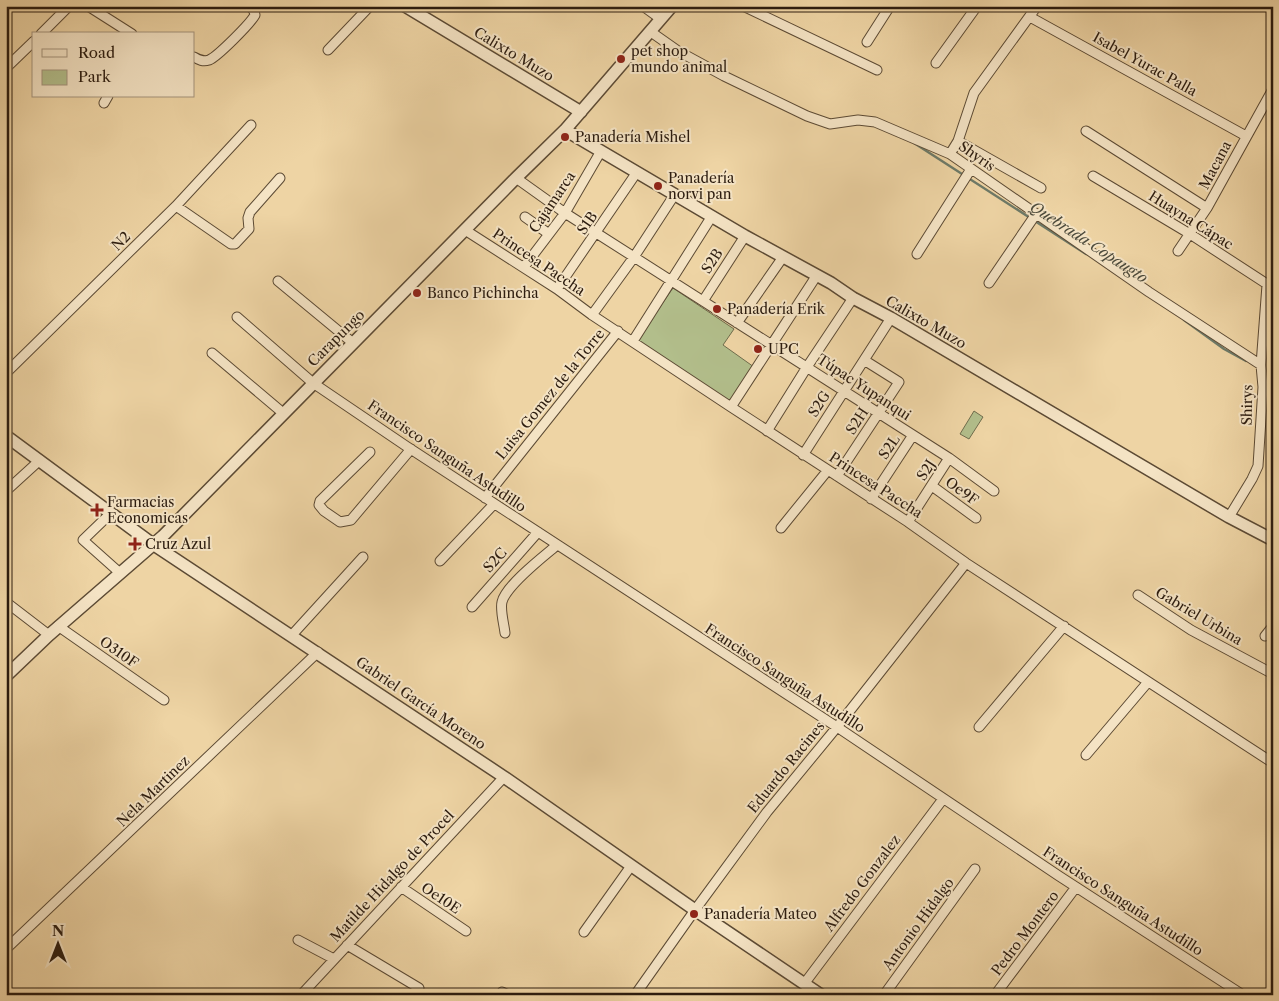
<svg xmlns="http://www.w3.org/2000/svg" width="1279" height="1001" font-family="'Libre Caslon Text',serif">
  <rect width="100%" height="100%" fill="#eed4a4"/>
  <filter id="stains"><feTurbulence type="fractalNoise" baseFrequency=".004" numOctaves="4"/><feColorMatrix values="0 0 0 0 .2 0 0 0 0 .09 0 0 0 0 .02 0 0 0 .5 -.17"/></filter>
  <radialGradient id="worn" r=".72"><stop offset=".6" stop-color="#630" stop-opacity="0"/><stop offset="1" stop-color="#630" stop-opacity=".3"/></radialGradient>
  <!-- green -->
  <path fill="#b2be8b" stroke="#6f6d4d" d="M 673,288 L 734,329 L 723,345 L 754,367 L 730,402 L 637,340 Z
    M 974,411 L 983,417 L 969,439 L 960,434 Z"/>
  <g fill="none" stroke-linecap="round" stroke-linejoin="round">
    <!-- stream -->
    <path stroke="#6d7a68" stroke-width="2.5" d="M 914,143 L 1086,254
      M 1184,320 L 1224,349 L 1246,361
      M 1265,370 L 1273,375"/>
    <defs>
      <path id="minor" d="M 88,6 L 132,34
        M 643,6 L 661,19
        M 743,6 L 877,70
        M 1030,17 L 1246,136
        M 651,32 L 678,51 L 724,76 L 807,116 L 830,124 L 858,120 L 875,122 L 950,154 L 1149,292 L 1261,365
        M 41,34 L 69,6
        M 867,42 L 890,6
        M 328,50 L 370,6
        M 194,57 C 199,60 203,62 209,60 C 217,57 250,24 255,15 L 254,11 L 250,6
        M 936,63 L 977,6
        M 6,68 L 34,41
        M 104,103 L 108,96
        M 1086,131 L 1207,208
        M 958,141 L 1041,188
        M 950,154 L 958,141 L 974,93 L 1037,6
        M 1093,176 L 1190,234 L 1273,288
        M 516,178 L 565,213 L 949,458 L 994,491
        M 176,206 L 231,244 L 235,244 L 249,229 L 248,218 L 250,212 L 280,178
        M 525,217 L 549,234
        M 465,230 L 557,289 L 592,315 L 731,407 L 908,522 L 966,563 L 1273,763
        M 1178,251 L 1207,208 L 1273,89
        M 917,254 L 971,169
        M 524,267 L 565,213 L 601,151
        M 278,281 L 353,343
        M 989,283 L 1036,214
        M 557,289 L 637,172
        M 703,301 L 745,236
        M 592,315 L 634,257 L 675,194
        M 237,317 L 313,383 L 406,446 L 837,727 L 1059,876 L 1243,995
        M 737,323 L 783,257
        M 633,341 L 712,216
        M 212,353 L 283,413
        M 6,373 L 176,206 L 251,125
        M 731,407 L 817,275
        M 767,431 L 807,367 L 853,298
        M 370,452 L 320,501 L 319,505 L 324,511 L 340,522 L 351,520 L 411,449
        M 803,455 L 891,318
        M 837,476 L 899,382 L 864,360
        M 932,486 L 976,518
        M 6,491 L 40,460
        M 485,498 L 618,331
        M 871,499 L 913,435
        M 111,513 L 83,540 L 120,573
        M 1229,517 L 1252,479 L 1258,466 L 1263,387 L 1261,365 L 1267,285
        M 908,522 L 949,458
        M 781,528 L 828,470
        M 440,561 L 494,504
        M 1138,595 L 1191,630 L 1273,674
        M 6,602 L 49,635
        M 472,607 L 538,532
        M 58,626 L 164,700
        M 505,633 C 504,624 500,610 502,602 C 506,585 544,556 557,545
        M 292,635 L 363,557
        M 1265,636 L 1273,626
        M 979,727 L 1064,626
        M 1086,755 L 1148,682
        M 401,887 L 466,931
        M 584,932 L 631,866
        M 298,940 L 334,959
        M 347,945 L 419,988
        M 6,949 L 318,652
        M 804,984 L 943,799
        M 502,992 L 508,995
        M 301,995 L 504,777
        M 635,995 L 695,910 L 767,812 L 837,727 L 966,563
        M 884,995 L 975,869
        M 995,995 L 1076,887"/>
      <path id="tertiary" d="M 405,6 L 581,112
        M 565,130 L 745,236 L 831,283 L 853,298 L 891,318 L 1229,517 L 1273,540
        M 6,436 L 154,545 L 504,777 L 695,910 L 821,995
        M 6,676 L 49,635 L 163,536 L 516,178 L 565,130 L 672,6"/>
    </defs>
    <!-- minor casing -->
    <use href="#minor" stroke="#5c4a34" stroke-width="11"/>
    <!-- tertiary casing -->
    <use href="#tertiary" stroke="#5c4a34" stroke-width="14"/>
    <!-- minor -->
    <use href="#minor" stroke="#f4e3c4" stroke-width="9"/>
    <!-- tertiary -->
    <use href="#tertiary" stroke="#f4e3c4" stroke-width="11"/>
  </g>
  <!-- markers -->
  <g fill="#8f2418" stroke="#f4e3c4" stroke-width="2">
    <circle cx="621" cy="59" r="5"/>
    <circle cx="565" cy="137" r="5"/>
    <circle cx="658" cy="186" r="5"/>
    <circle cx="417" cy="293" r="5"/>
    <circle cx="717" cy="309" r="5"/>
    <circle cx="758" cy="349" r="5"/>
    <path d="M94.5 502.5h5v5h5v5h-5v5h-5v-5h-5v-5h5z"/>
    <path d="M132.5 536.5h5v5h5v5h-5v5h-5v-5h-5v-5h5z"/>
    <circle cx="694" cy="914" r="5"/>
  </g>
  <g text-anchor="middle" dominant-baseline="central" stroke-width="4" stroke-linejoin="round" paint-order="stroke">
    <!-- poi labels -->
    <g font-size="14" fill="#2c1c0f" stroke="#f4e3c4" text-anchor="start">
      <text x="631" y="51">pet shop<tspan x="631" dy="16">mundo animal</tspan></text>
      <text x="575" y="137">Panadería Mishel</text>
      <text x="668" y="178">Panadería<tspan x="668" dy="16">norvi pan</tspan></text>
      <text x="427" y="293">Banco Pichincha</text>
      <text x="727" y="309">Panadería Erik</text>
      <text x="768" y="349">UPC</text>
      <text x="107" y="502">Farmacias<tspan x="107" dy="16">Economicas</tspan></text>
      <text x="145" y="544">Cruz Azul</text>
      <text x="704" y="914">Panadería Mateo</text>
    </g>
    <!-- street labels -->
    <g font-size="14" fill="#2c1c0f" stroke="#f4e3c4">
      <text transform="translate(514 54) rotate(31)">Calixto Muzo</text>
      <text transform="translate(1145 64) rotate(29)">Isabel Yurac Palla</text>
      <text transform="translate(977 156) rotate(35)">Shyris</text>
      <text transform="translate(1215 165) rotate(-62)">Macana</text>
      <text transform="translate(552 202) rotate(-56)">Cajamarca</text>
      <text transform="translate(1191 220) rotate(32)">Huayna Cápac</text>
      <text transform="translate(587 223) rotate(-56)">S1B</text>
      <text transform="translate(121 241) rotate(-45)">N2</text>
      <text transform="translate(712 261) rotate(-57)">S2B</text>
      <text transform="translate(539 262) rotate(34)">Princesa Paccha</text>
      <text transform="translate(926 322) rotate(30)">Calixto Muzo</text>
      <text transform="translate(336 338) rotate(-45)">Carapungo</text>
      <text transform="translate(864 387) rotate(33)">Túpac Yupanqui</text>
      <text transform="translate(550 394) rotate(-51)">Luisa Gomez de la Torre</text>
      <text transform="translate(819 404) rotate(-57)">S2G</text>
      <text transform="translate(1247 405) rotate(-89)">Shirys</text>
      <text transform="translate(857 421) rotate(-57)">S2H</text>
      <text transform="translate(889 447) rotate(-56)">S2L</text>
      <text transform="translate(447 456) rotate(34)">Francisco Sanguña Astudillo</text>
      <text transform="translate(926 470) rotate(-57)">S2J</text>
      <text transform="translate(876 485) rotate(33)">Princesa Paccha</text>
      <text transform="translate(962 491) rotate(36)">Oe9F</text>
      <text transform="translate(495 560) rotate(-48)">S2C</text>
      <text transform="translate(1199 616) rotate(31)">Gabriel Urbina</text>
      <text transform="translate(119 652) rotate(35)">O310F</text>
      <text transform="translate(785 678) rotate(33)">Francisco Sanguña Astudillo</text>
      <text transform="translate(421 703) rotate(34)">Gabriel García Moreno</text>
      <text transform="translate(786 767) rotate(-51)">Eduardo Racines</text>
      <text transform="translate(153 791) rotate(-44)">Nela Martinez</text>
      <text transform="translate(392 876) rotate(-47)">Matilde Hidalgo de Procel</text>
      <text transform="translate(862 883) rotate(-53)">Alfredo Gonzalez</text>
      <text transform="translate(441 898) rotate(34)">Oe10E</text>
      <text transform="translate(1123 901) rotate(33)">Francisco Sanguña Astudillo</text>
      <text transform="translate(918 924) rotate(-54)">Antonio Hidalgo</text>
      <text transform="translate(1025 933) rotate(-53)">Pedro Montero</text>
    </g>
    <!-- water labels -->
    <g font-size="15" font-style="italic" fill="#4d4b3c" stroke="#f4e3c4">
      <text transform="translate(1089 242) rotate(33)">Quebrada Copaugto</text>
    </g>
  </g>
  <!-- margin -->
  <rect width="1279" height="1001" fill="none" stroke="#eed4a4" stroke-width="25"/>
  <rect x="8" y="8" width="1264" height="986" fill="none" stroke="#2c1c0f" stroke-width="2.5"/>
  <rect x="12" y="12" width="1254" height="976" fill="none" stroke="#2c1c0f"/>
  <!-- legend -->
  <rect x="32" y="32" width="162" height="65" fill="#f4e3c4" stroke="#a4937c"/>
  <rect x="42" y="49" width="25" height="8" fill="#f4e3c4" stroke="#a4937c"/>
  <text x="78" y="58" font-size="15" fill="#2c1c0f">Road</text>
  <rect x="42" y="70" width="25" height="15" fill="#b2be8b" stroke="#a4937c"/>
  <text x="78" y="82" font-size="15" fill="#2c1c0f">Park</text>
  <!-- north arrow -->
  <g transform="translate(58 944)" stroke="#f4e3c4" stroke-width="4" paint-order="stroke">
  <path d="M0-4L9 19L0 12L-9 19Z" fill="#2c1c0f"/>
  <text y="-8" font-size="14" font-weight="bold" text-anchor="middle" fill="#2c1c0f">N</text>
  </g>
  <rect width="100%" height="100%" filter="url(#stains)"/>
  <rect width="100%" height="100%" fill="url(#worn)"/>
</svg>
